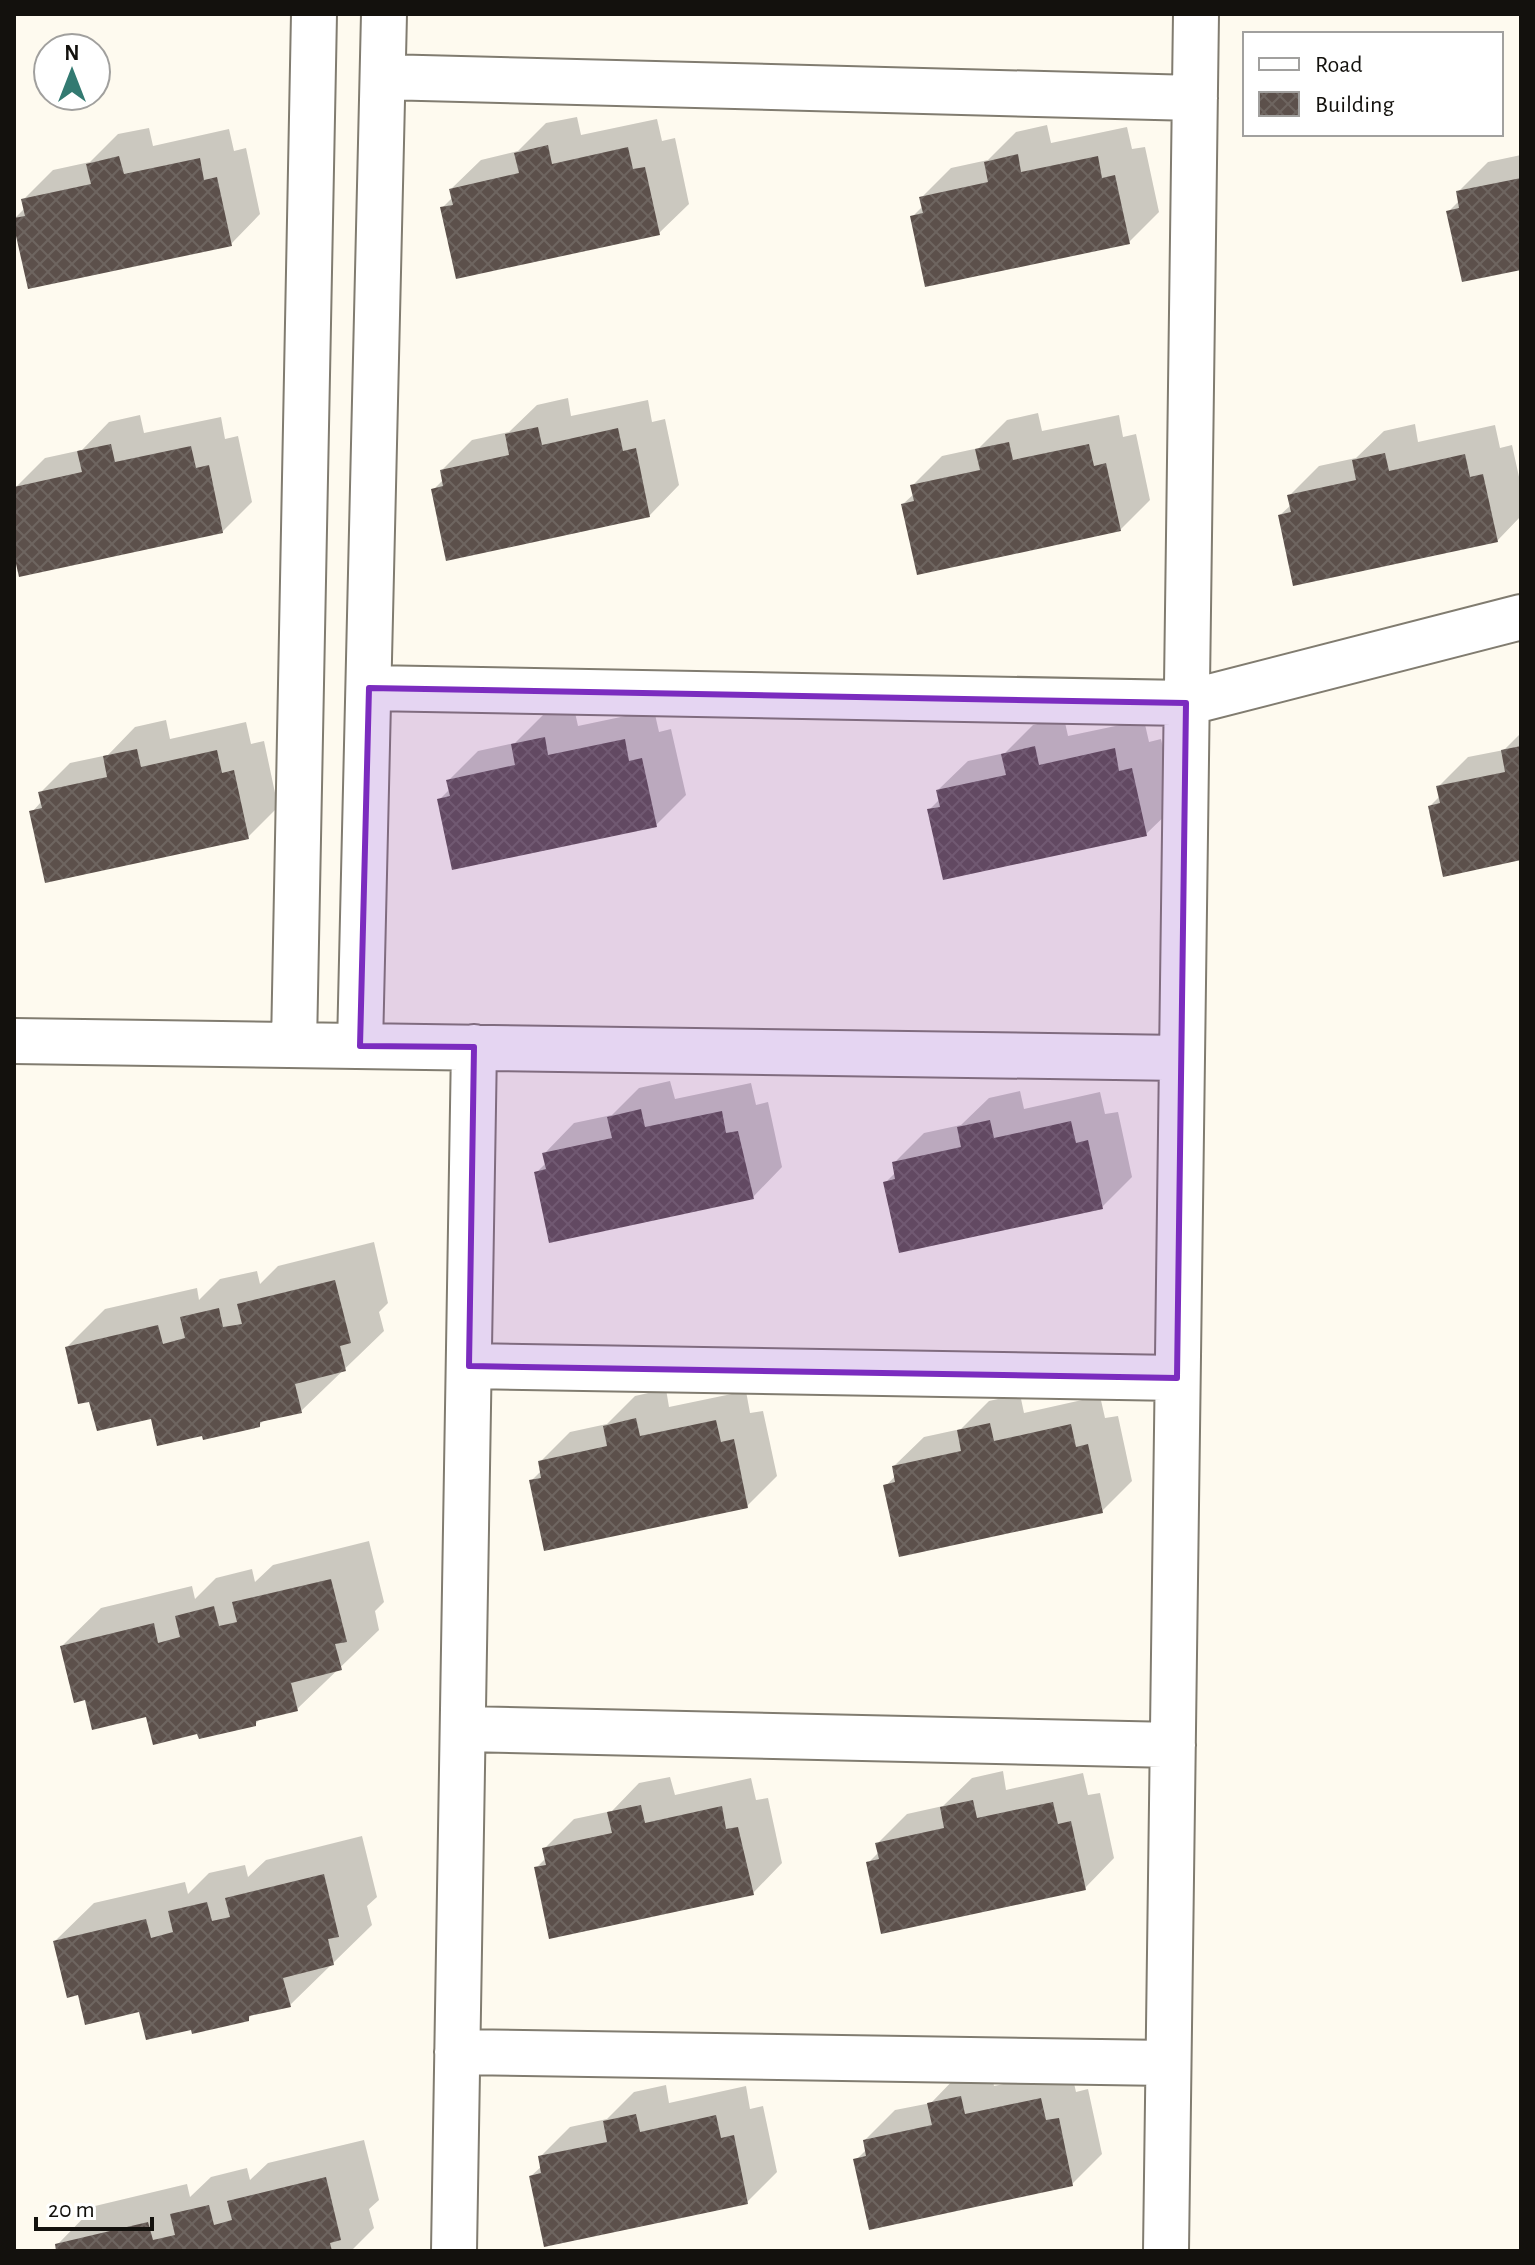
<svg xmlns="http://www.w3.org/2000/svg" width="1535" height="2265" font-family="'Alegreya Sans',sans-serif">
  <defs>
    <pattern id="building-cross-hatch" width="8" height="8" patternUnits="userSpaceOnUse" patternTransform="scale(2)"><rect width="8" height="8" fill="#5c504b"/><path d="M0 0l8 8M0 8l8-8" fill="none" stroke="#6e6560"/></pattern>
  </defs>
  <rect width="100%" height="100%" fill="#fefaef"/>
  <!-- shadow -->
  <path fill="#0003" d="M 577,117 L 581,135 L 657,119 L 662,141 L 675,138 L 689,204 L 659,233 L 442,208 L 453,197 L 451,189 L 481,160 L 518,151 L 546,123 Z
    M 1047,125 L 1051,143 L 1127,127 L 1132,149 L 1145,147 L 1159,212 L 1129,242 L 912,217 L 923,206 L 921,198 L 951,168 L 988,160 L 1016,132 Z
    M 149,128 L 153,146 L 229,129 L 234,151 L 246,148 L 260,214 L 231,244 L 14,219 L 25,208 L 23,200 L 53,170 L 90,162 L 118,134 Z
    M 1521,155 L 1521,268 L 1449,211 L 1460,200 L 1458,192 L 1488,162 Z
    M 568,398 L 571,416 L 648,400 L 652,422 L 665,419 L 679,485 L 650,515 L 433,490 L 444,479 L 442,470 L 472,440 L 509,432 L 537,405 Z
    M 1038,413 L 1042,431 L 1119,415 L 1123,437 L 1136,434 L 1150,500 L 1120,530 L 903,504 L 914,494 L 912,486 L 942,456 L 979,448 L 1007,420 Z
    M 140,415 L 144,433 L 221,417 L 225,439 L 238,436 L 252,502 L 222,532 L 14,545 L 15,488 L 45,458 L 82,450 L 109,422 Z
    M 1415,424 L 1418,442 L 1495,425 L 1500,448 L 1512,445 L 1521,486 L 1521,516 L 1497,541 L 1280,515 L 1291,505 L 1289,496 L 1319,466 L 1356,458 L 1384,431 Z
    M 574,708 L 578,726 L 654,710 L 659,732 L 671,729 L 686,795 L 656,825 L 439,800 L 450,789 L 448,781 L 478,751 L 515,743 L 543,715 Z
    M 1064,718 L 1068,736 L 1144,720 L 1149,742 L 1161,739 L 1176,805 L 1146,834 L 929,810 L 940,799 L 938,790 L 968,761 L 1005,753 L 1033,725 Z
    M 166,720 L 170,739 L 246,722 L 251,744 L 264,741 L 278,807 L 248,837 L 32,812 L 42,801 L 41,792 L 70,763 L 108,755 L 135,727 Z
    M 1521,733 L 1521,858 L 1430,806 L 1440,796 L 1438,787 L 1468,757 L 1504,750 Z
    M 670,1081 L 675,1099 L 751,1083 L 756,1105 L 768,1102 L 782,1167 L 753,1197 L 536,1173 L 547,1162 L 545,1153 L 574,1123 L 612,1115 L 639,1088 Z
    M 1020,1091 L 1024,1109 L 1100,1092 L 1105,1114 L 1118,1112 L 1132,1177 L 1102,1207 L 886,1182 L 896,1172 L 894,1163 L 924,1133 L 961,1125 L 989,1098 Z
    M 374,1242 L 388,1303 L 379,1312 L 384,1331 L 301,1411 L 265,1419 L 259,1425 L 204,1434 L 91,1399 L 67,1347 L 105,1309 L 197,1288 L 199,1300 L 220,1279 L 257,1271 L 260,1284 L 278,1266 Z
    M 666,1389 L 669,1407 L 746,1391 L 750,1413 L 763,1411 L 777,1476 L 747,1506 L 531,1481 L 542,1470 L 540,1462 L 570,1432 L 607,1424 L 635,1396 Z
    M 1020,1394 L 1024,1413 L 1100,1396 L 1105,1418 L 1118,1416 L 1132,1481 L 1102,1511 L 886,1486 L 896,1475 L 894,1466 L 924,1437 L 961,1429 L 989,1401 Z
    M 369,1541 L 384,1602 L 375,1611 L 379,1630 L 297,1709 L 261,1718 L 255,1724 L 199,1732 L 86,1698 L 62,1646 L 101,1608 L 192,1586 L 195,1599 L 216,1578 L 252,1569 L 255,1582 L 273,1565 Z
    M 1003,1771 L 1006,1790 L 1083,1773 L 1088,1795 L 1100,1793 L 1114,1858 L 1085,1888 L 868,1863 L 879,1852 L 877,1844 L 907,1814 L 943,1806 L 972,1778 Z
    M 670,1777 L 675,1795 L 751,1778 L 756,1800 L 768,1798 L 782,1863 L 753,1893 L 536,1868 L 547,1857 L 545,1848 L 574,1819 L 612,1811 L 639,1783 Z
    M 362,1836 L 377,1897 L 367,1906 L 372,1925 L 290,2005 L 253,2013 L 248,2019 L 192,2027 L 79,1992 L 55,1941 L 94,1903 L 185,1882 L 188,1894 L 209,1873 L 245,1865 L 248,1877 L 266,1860 Z
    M 990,2068 L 994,2086 L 1071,2070 L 1076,2092 L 1088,2089 L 1102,2154 L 1072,2184 L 856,2160 L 867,2149 L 865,2140 L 895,2110 L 931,2103 L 959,2074 Z
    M 666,2085 L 669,2103 L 746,2086 L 750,2109 L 763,2106 L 777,2172 L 747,2202 L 531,2176 L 542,2166 L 540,2157 L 570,2127 L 607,2119 L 634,2092 Z
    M 364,2140 L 379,2200 L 369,2209 L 374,2228 L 351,2251 L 58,2251 L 57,2245 L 95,2206 L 187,2184 L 190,2197 L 211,2177 L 247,2168 L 250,2180 L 268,2163 Z"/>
  <!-- building -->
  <path fill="url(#building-cross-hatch)" d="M 548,145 L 552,164 L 628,147 L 633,169 L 645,167 L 660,235 L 456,279 L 440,207 L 453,205 L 449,189 L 519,173 L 514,153 Z
    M 1018,154 L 1021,172 L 1098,156 L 1102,178 L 1115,175 L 1130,244 L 925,287 L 910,216 L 923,213 L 919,197 L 988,182 L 984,162 Z
    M 119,156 L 124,174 L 200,158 L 204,180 L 217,177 L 232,246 L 28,289 L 14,227 L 14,218 L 25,216 L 21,199 L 91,184 L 86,164 Z
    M 1521,178 L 1521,270 L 1462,282 L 1446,211 L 1459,208 L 1456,191 Z
    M 538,427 L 542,445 L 618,428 L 623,451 L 636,448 L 650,517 L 446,561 L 431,489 L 443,486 L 440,470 L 509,455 L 505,434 Z
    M 1009,442 L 1013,460 L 1089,444 L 1094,466 L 1106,463 L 1121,531 L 917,575 L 901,504 L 914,501 L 910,485 L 980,470 L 975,449 Z
    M 111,444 L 115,462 L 191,446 L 196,468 L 209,465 L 223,533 L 19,577 L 14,555 L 14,504 L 16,504 L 14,487 L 82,472 L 77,451 Z
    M 1385,453 L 1389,471 L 1465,454 L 1470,477 L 1483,474 L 1498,542 L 1293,586 L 1278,515 L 1291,512 L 1287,495 L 1356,480 L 1352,460 Z
    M 545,737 L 548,755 L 625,739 L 629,761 L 642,758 L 657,827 L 452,870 L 437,799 L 450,796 L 446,780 L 515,765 L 511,744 Z
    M 1035,746 L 1039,765 L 1115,748 L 1119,771 L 1132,768 L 1147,836 L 943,880 L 927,809 L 940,807 L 936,790 L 1006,775 L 1001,754 Z
    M 1521,746 L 1521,860 L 1443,877 L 1428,806 L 1440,803 L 1436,786 L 1505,772 L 1501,750 Z
    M 137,749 L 141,767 L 217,750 L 222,773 L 234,770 L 249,839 L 45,883 L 29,811 L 42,808 L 38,792 L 107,777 L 103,756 Z
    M 641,1109 L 645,1127 L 722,1111 L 726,1133 L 738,1131 L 754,1199 L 549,1243 L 534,1172 L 546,1169 L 542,1153 L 612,1138 L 607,1117 Z
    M 990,1120 L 994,1138 L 1071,1121 L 1076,1143 L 1088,1140 L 1103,1209 L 899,1253 L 883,1182 L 895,1179 L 892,1162 L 961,1147 L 957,1127 Z
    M 335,1280 L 351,1343 L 340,1346 L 346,1371 L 295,1384 L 302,1413 L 260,1422 L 260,1427 L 203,1440 L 202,1436 L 157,1446 L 151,1419 L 97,1431 L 89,1402 L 78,1404 L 65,1347 L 158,1325 L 163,1344 L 185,1338 L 180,1317 L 219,1308 L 223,1327 L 242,1324 L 237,1304 Z
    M 636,1418 L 640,1436 L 716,1420 L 721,1442 L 734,1439 L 748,1508 L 544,1551 L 529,1480 L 541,1478 L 538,1461 L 607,1446 L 603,1426 Z
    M 990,1423 L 994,1441 L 1071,1424 L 1076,1447 L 1088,1444 L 1103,1513 L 899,1557 L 883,1485 L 895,1482 L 892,1466 L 961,1451 L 957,1430 Z
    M 331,1579 L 347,1642 L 335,1644 L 342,1670 L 291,1683 L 298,1711 L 256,1721 L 256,1726 L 199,1739 L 197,1734 L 153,1745 L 146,1717 L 92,1730 L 85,1700 L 74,1703 L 60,1646 L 154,1623 L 158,1643 L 180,1637 L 175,1616 L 214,1606 L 219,1626 L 237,1622 L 232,1602 Z
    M 973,1800 L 977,1818 L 1053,1802 L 1058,1824 L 1071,1821 L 1086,1890 L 881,1934 L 866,1862 L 879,1859 L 875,1843 L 944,1828 L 940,1807 Z
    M 641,1805 L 645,1823 L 722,1806 L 726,1829 L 738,1827 L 754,1895 L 549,1939 L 534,1867 L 546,1865 L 542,1848 L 612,1833 L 607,1812 Z
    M 324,1874 L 339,1937 L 328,1939 L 334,1965 L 283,1978 L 291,2007 L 249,2016 L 249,2021 L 192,2034 L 191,2030 L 146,2040 L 139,2012 L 85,2025 L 78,1995 L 67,1998 L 53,1941 L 146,1919 L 151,1938 L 173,1932 L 168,1911 L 207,1902 L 212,1921 L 230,1917 L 225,1898 Z
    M 961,2096 L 965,2114 L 1041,2098 L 1046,2120 L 1059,2118 L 1073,2186 L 869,2230 L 853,2159 L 866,2156 L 863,2140 L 932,2125 L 927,2103 Z
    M 636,2114 L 640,2132 L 716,2115 L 721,2138 L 734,2135 L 748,2204 L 544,2247 L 529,2176 L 541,2173 L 538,2156 L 607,2142 L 603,2121 Z
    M 326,2177 L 341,2240 L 330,2243 L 332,2251 L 56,2251 L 55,2244 L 148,2222 L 153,2240 L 175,2235 L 170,2214 L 209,2205 L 214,2225 L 232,2220 L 227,2201 Z"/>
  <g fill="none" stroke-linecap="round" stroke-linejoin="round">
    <defs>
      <path id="minor" d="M 383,77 L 1195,98
        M 369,688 L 1186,703 L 1521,617
        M 14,1041 L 1181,1058
        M 294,1045 L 314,14
        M 360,1046 L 384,14
        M 469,1366 L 1177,1378
        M 463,1729 L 1173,1745
        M 457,2052 L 1168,2063
        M 454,2251 L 474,1047
        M 1166,2251 L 1196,14"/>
    </defs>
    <!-- minor casing -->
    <use href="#minor" stroke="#817c70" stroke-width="48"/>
    <!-- minor -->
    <use href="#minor" stroke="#fff" stroke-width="44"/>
  </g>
  <!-- marked area -->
  <path fill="#7b2cbf" fill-opacity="0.2" stroke="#7b2cbf" stroke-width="6" stroke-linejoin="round" d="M 369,688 L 1186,703 L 1177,1378 L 469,1366 L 474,1047 L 360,1046 Z"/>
  <!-- border -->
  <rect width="1535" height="2265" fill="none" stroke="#13110d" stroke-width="32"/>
  <!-- legend -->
  <rect x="1243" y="32" width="260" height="104" fill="#ffffff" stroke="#a1a09e" stroke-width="2"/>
  <rect x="1259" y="58" width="40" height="12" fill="#ffffff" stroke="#a1a09e" stroke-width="2"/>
  <text x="1315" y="72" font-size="24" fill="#13110d">Road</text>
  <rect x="1259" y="92" width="40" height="24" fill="url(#building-cross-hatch)" stroke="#a1a09e" stroke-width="2"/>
  <text x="1315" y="112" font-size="24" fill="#13110d">Building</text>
  <!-- north arrow -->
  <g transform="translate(72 72)"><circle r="38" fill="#ffffff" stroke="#a1a09e" stroke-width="2"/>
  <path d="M0-6L14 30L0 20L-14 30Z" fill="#337a71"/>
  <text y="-12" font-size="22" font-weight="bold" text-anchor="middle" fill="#13110d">N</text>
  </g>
  <!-- scale -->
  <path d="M36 2217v12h116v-12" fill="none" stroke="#13110d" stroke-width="4"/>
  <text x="48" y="2217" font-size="24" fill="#13110d" stroke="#ffffff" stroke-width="6" paint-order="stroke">20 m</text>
</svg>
